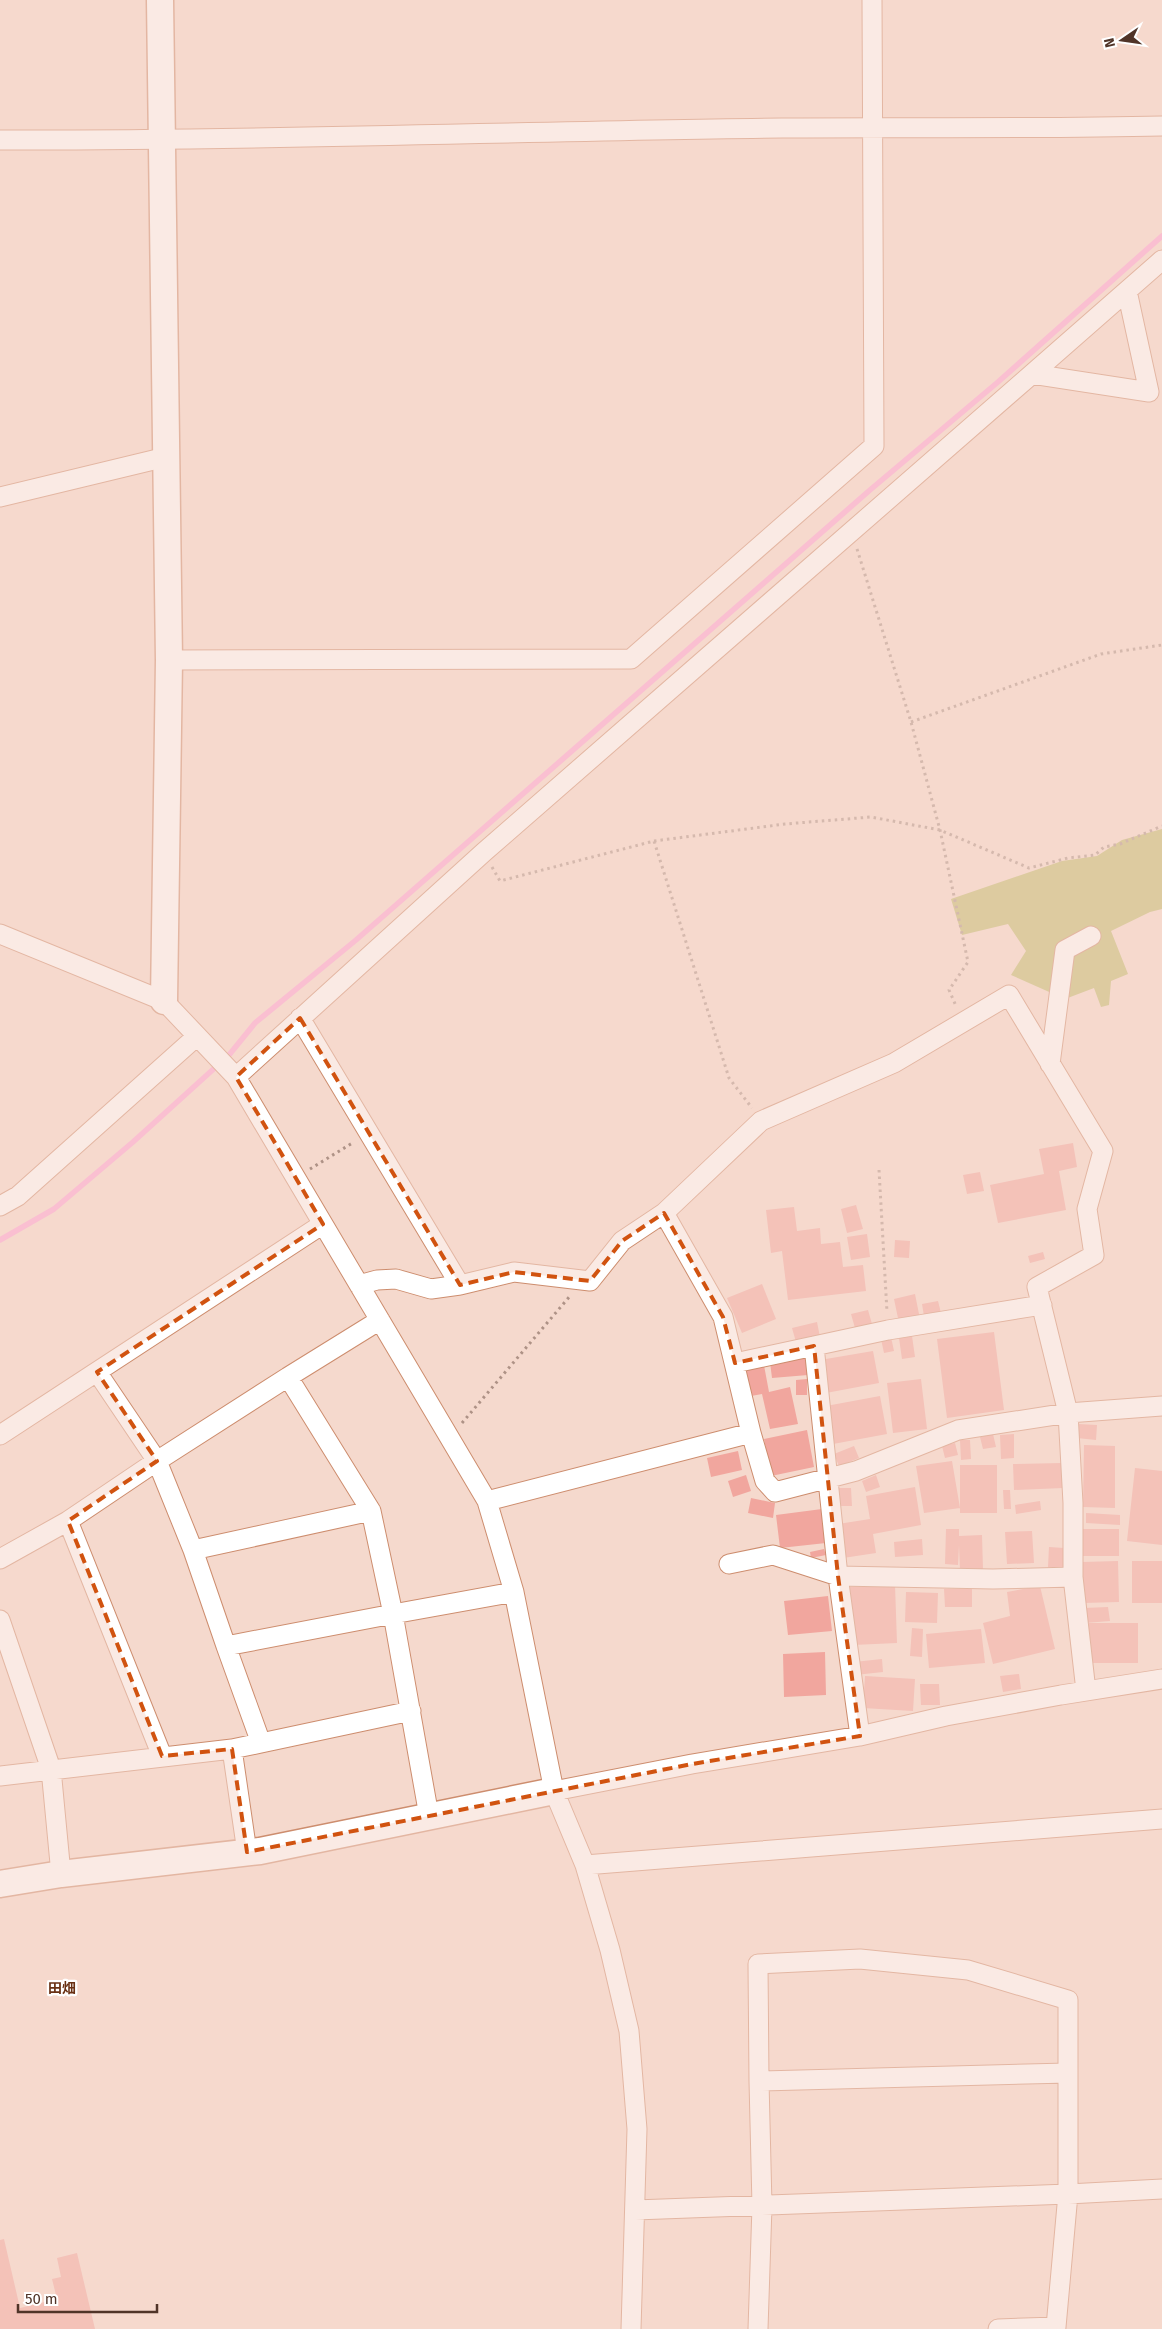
<svg xmlns="http://www.w3.org/2000/svg" width="1162" height="2329" font-family="'Fira Sans','Noto Sans JP',sans-serif">
  <rect width="100%" height="100%" fill="#f5d9cd"/>
  <!-- green -->
  <path fill="#beba69" d="M 1162,829 L 1162,909 L 1150,912 L 1111,931 L 1128,974 L 1111,981 L 1109,1005 L 1101,1007 L 1094,988 L 1065,999 L 1011,975 L 1026,951 L 1008,924 L 962,935 L 951,899 L 1062,861 L 1097,856 L 1122,840 Z"/>
  <g fill="none" stroke-linecap="round" stroke-linejoin="round">
    <!-- stream -->
    <path stroke="#fe9fd4" stroke-width="5.5" d="M 0,1240 L 54,1209 L 133,1142 L 229,1055 L 255,1023 L 356,940 L 870,490 L 998,382 L 1162,236"/>
  </g>
  <!-- building -->
  <path fill="#f1a69e" d="M 1073,1143 L 1077,1167 L 1059,1171 L 1066,1210 L 998,1223 L 990,1185 L 1044,1174 L 1039,1149 Z
    M 980,1172 L 984,1191 L 967,1194 L 963,1175 Z
    M 856,1205 L 863,1229 L 847,1233 L 841,1209 Z
    M 794,1207 L 797,1231 L 820,1228 L 821,1244 L 840,1242 L 843,1267 L 863,1265 L 866,1291 L 788,1300 L 782,1251 L 771,1253 L 766,1210 Z
    M 867,1234 L 870,1257 L 851,1260 L 847,1237 Z
    M 895,1240 L 910,1241 L 909,1258 L 894,1257 Z
    M 1043,1252 L 1045,1259 L 1030,1263 L 1028,1256 Z
    M 762,1284 L 776,1319 L 742,1333 L 727,1298 Z
    M 915,1294 L 920,1319 L 899,1323 L 894,1299 Z
    M 938,1301 L 941,1313 L 924,1316 L 922,1304 Z
    M 868,1310 L 872,1324 L 855,1328 L 851,1314 Z
    M 817,1322 L 820,1337 L 796,1342 L 792,1328 Z
    M 994,1332 L 1004,1410 L 947,1418 L 937,1339 Z
    M 912,1336 L 915,1357 L 902,1359 L 899,1338 Z
    M 891,1337 L 894,1351 L 884,1353 L 881,1339 Z
    M 873,1351 L 879,1383 L 826,1393 L 820,1360 Z
    M 806,1358 L 808,1375 L 772,1378 L 770,1362 Z
    M 763,1360 L 769,1392 L 790,1387 L 798,1424 L 770,1429 L 762,1394 L 751,1396 L 745,1363 Z
    M 807,1379 L 807,1395 L 796,1395 L 796,1380 Z
    M 921,1379 L 927,1429 L 893,1433 L 887,1383 Z
    M 880,1396 L 887,1434 L 833,1444 L 826,1406 Z
    M 1078,1424 L 1097,1425 L 1096,1440 L 1077,1438 Z
    M 807,1430 L 814,1467 L 771,1476 L 764,1439 Z
    M 993,1434 L 996,1447 L 983,1449 L 980,1437 Z
    M 1014,1434 L 1014,1458 L 1001,1459 L 1000,1435 Z
    M 960,1440 L 970,1440 L 971,1459 L 961,1460 Z
    M 955,1443 L 958,1455 L 945,1458 L 942,1446 Z
    M 1084,1445 L 1115,1446 L 1115,1508 L 1083,1507 Z
    M 854,1446 L 859,1458 L 839,1466 L 834,1454 Z
    M 738,1451 L 742,1470 L 711,1477 L 707,1458 Z
    M 952,1461 L 960,1508 L 924,1513 L 916,1466 Z
    M 1062,1463 L 1063,1488 L 1014,1490 L 1013,1464 Z
    M 960,1465 L 997,1465 L 997,1513 L 960,1513 Z
    M 1135,1468 L 1162,1471 L 1162,1545 L 1127,1541 Z
    M 746,1475 L 751,1491 L 733,1497 L 728,1481 Z
    M 876,1475 L 880,1487 L 866,1492 L 862,1481 Z
    M 915,1487 L 921,1525 L 873,1534 L 876,1553 L 843,1558 L 838,1524 L 870,1519 L 866,1496 Z
    M 836,1488 L 851,1488 L 852,1506 L 837,1506 Z
    M 1003,1490 L 1010,1490 L 1011,1509 L 1004,1509 Z
    M 751,1498 L 775,1503 L 773,1518 L 748,1513 Z
    M 1040,1501 L 1041,1510 L 1016,1514 L 1015,1505 Z
    M 822,1509 L 826,1543 L 780,1548 L 776,1515 Z
    M 1086,1513 L 1120,1515 L 1120,1525 L 1086,1523 Z
    M 946,1529 L 959,1529 L 959,1536 L 982,1535 L 983,1570 L 960,1570 L 959,1545 L 958,1565 L 945,1564 Z
    M 1078,1529 L 1119,1529 L 1119,1556 L 1078,1556 Z
    M 1032,1531 L 1034,1563 L 1007,1564 L 1005,1532 Z
    M 922,1539 L 923,1555 L 895,1557 L 894,1542 Z
    M 1049,1547 L 1064,1548 L 1063,1568 L 1048,1567 Z
    M 824,1549 L 826,1555 L 811,1558 L 810,1552 Z
    M 1118,1561 L 1119,1602 L 1083,1603 L 1082,1562 Z
    M 1132,1561 L 1162,1561 L 1162,1603 L 1132,1603 Z
    M 895,1585 L 897,1643 L 853,1645 L 850,1587 Z
    M 1040,1586 L 1055,1649 L 993,1664 L 983,1623 L 1010,1616 L 1007,1592 Z
    M 944,1589 L 972,1589 L 972,1607 L 945,1607 Z
    M 906,1592 L 938,1593 L 937,1623 L 905,1622 Z
    M 828,1596 L 832,1631 L 788,1635 L 784,1601 Z
    M 1108,1607 L 1110,1621 L 1085,1623 L 1084,1608 Z
    M 1089,1623 L 1138,1623 L 1138,1663 L 1089,1663 Z
    M 912,1628 L 923,1629 L 922,1657 L 910,1656 Z
    M 981,1629 L 985,1663 L 929,1668 L 926,1634 Z
    M 825,1652 L 826,1695 L 784,1697 L 783,1654 Z
    M 882,1659 L 883,1672 L 855,1675 L 854,1662 Z
    M 1019,1674 L 1021,1689 L 1003,1692 L 1000,1676 Z
    M 865,1676 L 915,1679 L 913,1711 L 863,1708 Z
    M 920,1684 L 939,1684 L 940,1705 L 921,1705 Z
    M 4,2239 L 20,2308 L 57,2299 L 52,2279 L 61,2277 L 57,2258 L 77,2253 L 95,2329 L 0,2329 L 0,2240 Z"/>
  <g fill="none" stroke-linecap="round" stroke-linejoin="round">
    <defs>
      <path id="street" d="M 0,140 C 261,141 522,131 782,128 C 909,127 1035,129 1162,126
        M 1127,291 L 1149,392 L 1032,374 L 1162,260
        M 0,497 L 166,457
        M 169,660 L 631,659 L 874,446 L 872,0
        M 0,934 L 164,1001 L 236,1077 L 487,1501 L 514,1592 L 554,1791 L 585,1865 L 610,1950 L 629,2031 L 637,2129 L 631,2329
        M 300,1018 L 460,1285 L 514,1272 L 590,1281 L 622,1241 L 664,1213
        M 1050,1064 L 1065,950 L 1091,936
        M 236,1077 L 484,852 L 1032,374
        M 0,1206 L 18,1196 L 196,1037
        M 359,1285 L 377,1280 L 396,1279 L 431,1289 L 460,1285
        M 814,1346 L 888,1330 L 1042,1305
        M 735,1363 L 814,1346 L 838,1576 L 860,1736
        M 97,1372 L 157,1461 L 193,1550
        M 751,1433 L 723,1317 L 664,1213 L 761,1121 L 894,1063 L 1009,995 L 1103,1151 L 1087,1209 L 1094,1255 L 1037,1287 L 1068,1413 L 1073,1503 L 1073,1577
        M 0,1435 L 323,1224
        M 487,1501 L 751,1433 L 765,1481 L 775,1492 L 856,1471 L 958,1430 L 1068,1413 L 1162,1406
        M 371,1511 L 288,1377 L 380,1320
        M 0,1559 L 68,1521
        M 729,1564 L 773,1555 L 838,1576 L 993,1579 L 1073,1577 L 1086,1691
        M 0,1620 L 51,1769 L 61,1874
        M 226,1646 L 193,1550 L 371,1511 L 393,1614 L 226,1646 L 261,1743 L 411,1711
        M 162,1756 L 68,1521 L 157,1461 L 288,1377
        M 0,1776 L 232,1749
        M 554,1791 L 692,1764 L 860,1736 L 946,1716 L 1061,1695 L 1162,1679
        M 429,1816 L 393,1614 L 514,1592
        M 247,1852 L 232,1749 L 261,1743
        M 585,1865 L 1162,1819
        M 1068,2073 L 759,2081 L 758,1964 L 860,1959 L 968,1970 L 1068,2000 L 1068,2194 L 1162,2189
        M 635,2210 L 1068,2194 L 1056,2327
        M 758,2329 L 762,2206 L 759,2081
        M 998,2329 L 1056,2327 L 1055,2329"/>
      <path id="secondary" d="M 160,0 L 169,660 L 164,1001
        M 0,1884 L 61,1874 L 260,1851 L 554,1791"/>
    </defs>
    <!-- street casing -->
    <use href="#street" stroke="#cd8d6e" stroke-width="21"/>
    <!-- secondary casing -->
    <use href="#secondary" stroke="#cd8d6e" stroke-width="29"/>
    <!-- path -->
    <path stroke="#ae9286" stroke-width="3" stroke-dasharray="2.5 4" stroke-linecap="butt" d="M 857,549 L 911,722 L 940,830 L 968,962 L 949,990 L 956,1006
      M 911,722 L 1101,654 L 1162,645
      M 654,841 L 785,824 L 871,817 L 940,830 L 1029,868 L 1068,858 L 1095,855 L 1104,847 L 1120,844 L 1162,826
      M 492,867 L 500,881 L 654,841 L 729,1078 L 752,1108
      M 310,1169 L 354,1142
      M 879,1170 L 887,1312
      M 462,1423 L 570,1296"/>
    <!-- street -->
    <use href="#street" stroke="#fff" stroke-width="19"/>
    <!-- secondary -->
    <use href="#secondary" stroke="#fff" stroke-width="26"/>
  </g>
  <!-- marked area -->
  <path d="M0 0H1162V2329H0ZM 300,1018 L 460,1285 L 514,1272 L 590,1281 L 622,1241 L 664,1213 L 723,1317 L 735,1363 L 814,1346 L 838,1576 L 860,1736 L 692,1764 L 247,1852 L 232,1749 L 162,1756 L 68,1521 L 157,1461 L 97,1372 L 323,1224 L 236,1077 Z" fill="#f5d9cd" fill-opacity=".55" fill-rule="evenodd"/>
  <path fill="none" stroke="#d15310" stroke-width="4" stroke-dasharray="10 6" stroke-linejoin="round" d="M 300,1018 L 460,1285 L 514,1272 L 590,1281 L 622,1241 L 664,1213 L 723,1317 L 735,1363 L 814,1346 L 838,1576 L 860,1736 L 692,1764 L 247,1852 L 232,1749 L 162,1756 L 68,1521 L 157,1461 L 97,1372 L 323,1224 L 236,1077 Z"/>
  <g text-anchor="middle" dominant-baseline="central" stroke-width="4.5" stroke-linejoin="round" paint-order="stroke">
    <!-- neighbourhood labels -->
    <g font-size="14" font-weight="bold" fill="#693114" stroke="#fff">
      <text x="62" y="1988">田畑</text>
    </g>
  </g>
  <!-- north arrow -->
  <g transform="translate(1122 40) rotate(257)" stroke="#ffffff" stroke-width="4" paint-order="stroke">
  <path d="M0-4L9 19L0 12L-9 19Z" fill="#503428"/>
  <text y="-8" font-size="14" font-weight="bold" text-anchor="middle" fill="#503428">N</text>
  </g>
  <!-- scale -->
  <path d="M18 2304v8h139v-8" fill="none" stroke="#503428" stroke-width="2.5"/>
  <text x="25" y="2304" font-size="15" fill="#503428" stroke="#ffffff" stroke-width="4" paint-order="stroke">50 m</text>
</svg>
